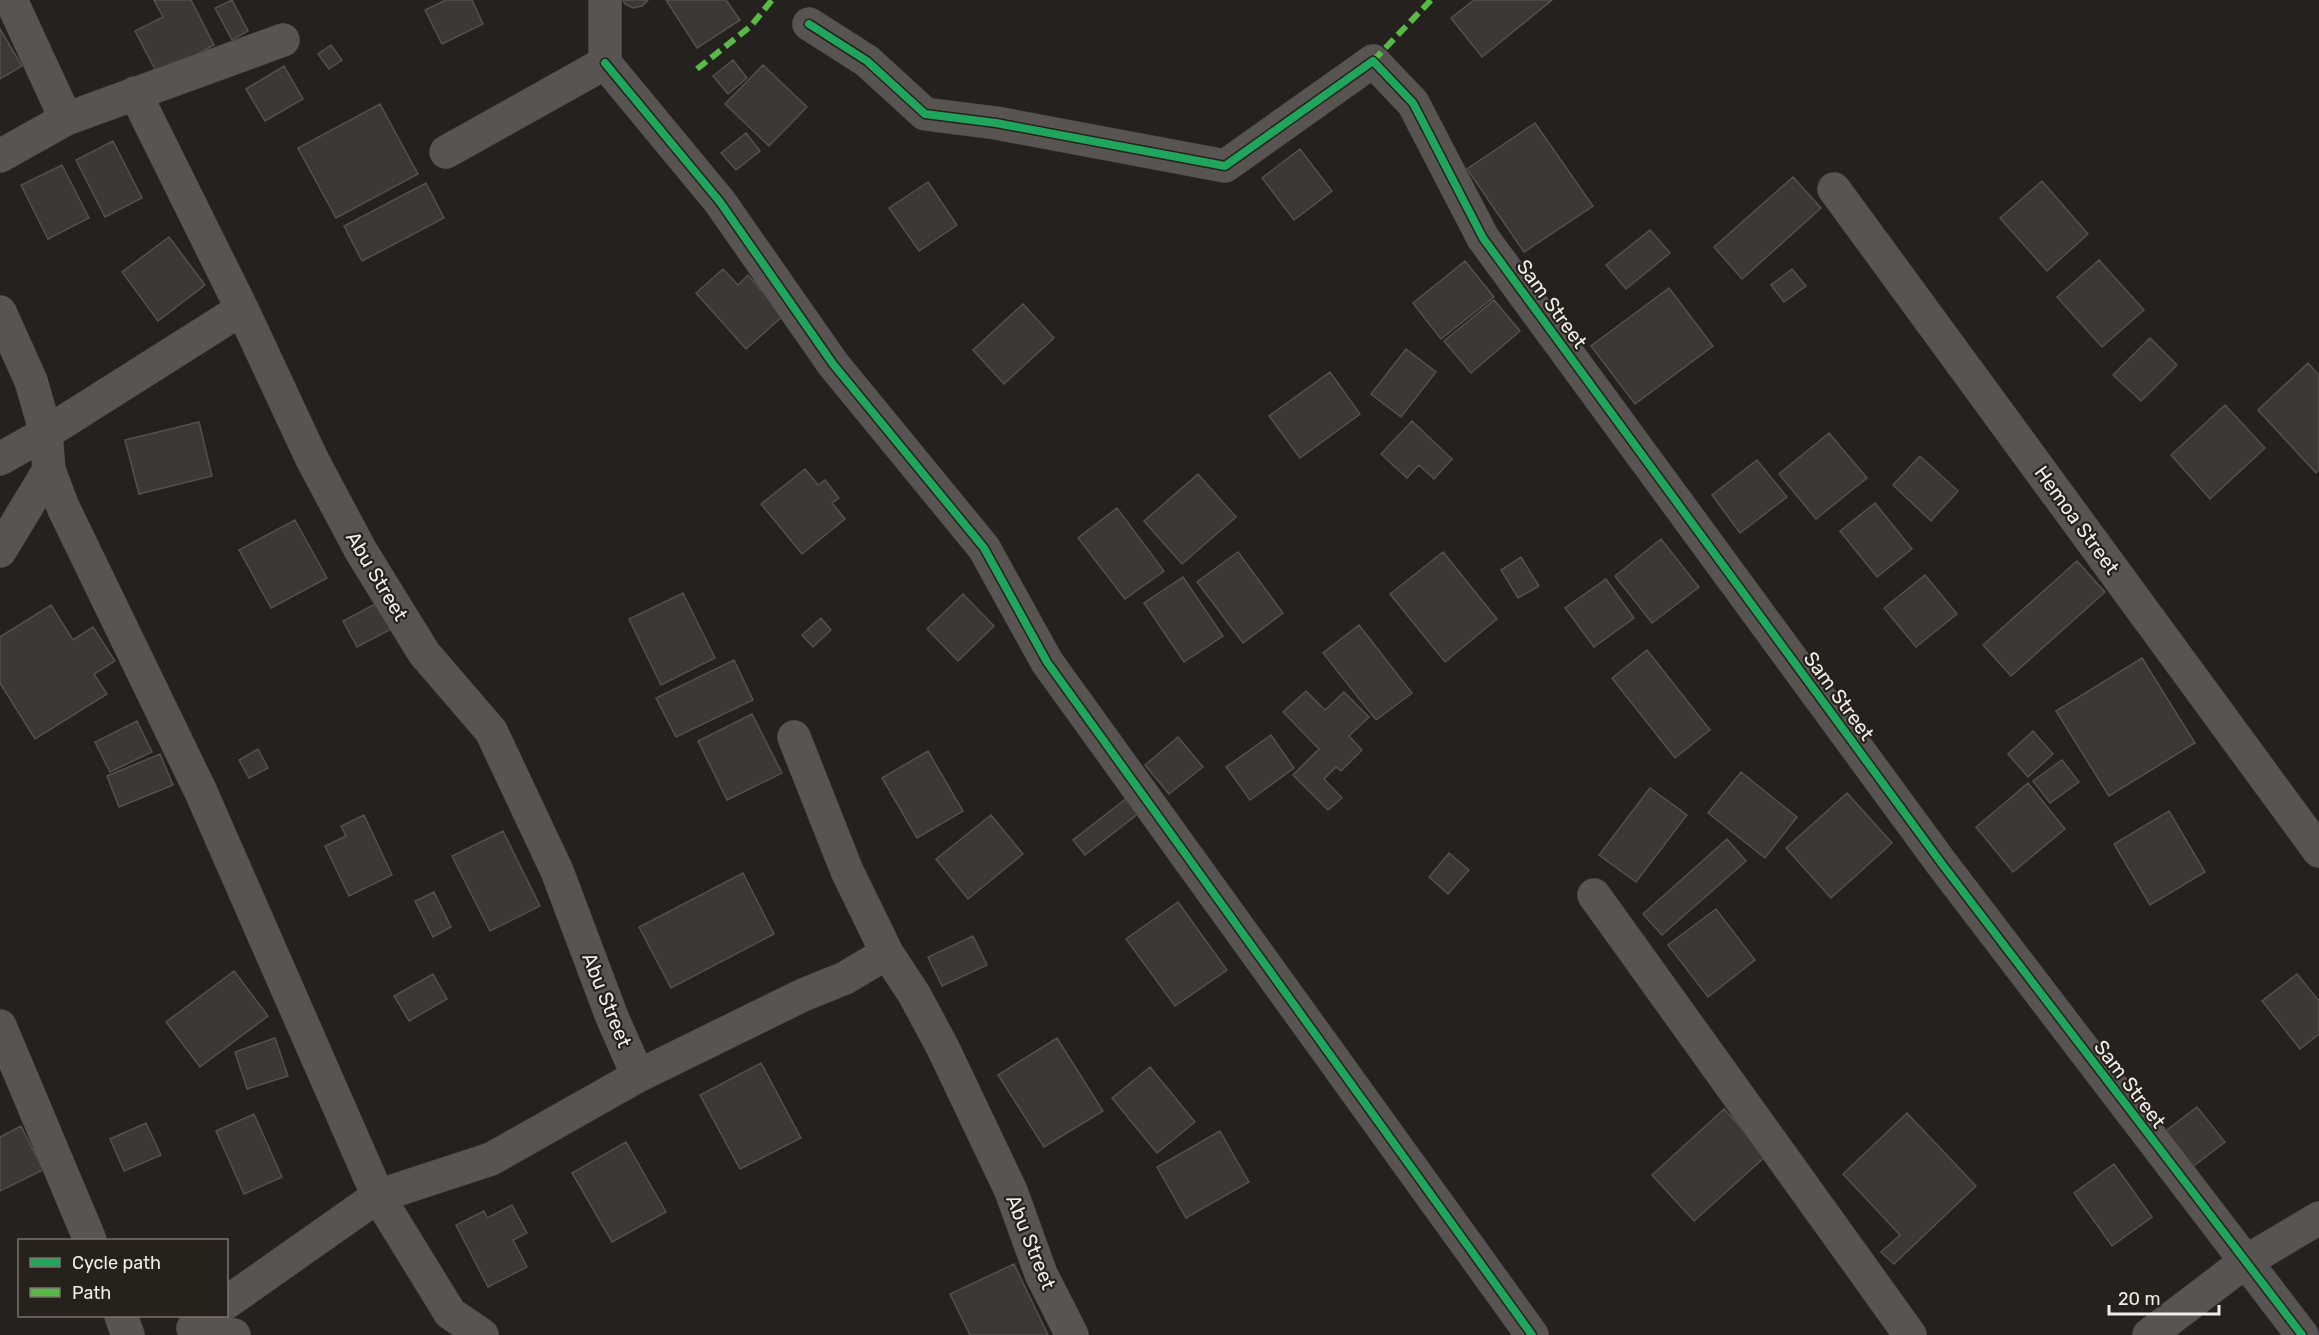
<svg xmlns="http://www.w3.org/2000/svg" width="2319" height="1335" font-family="Rubik,sans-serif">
  <rect width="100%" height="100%" fill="#24211e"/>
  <!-- building -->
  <path fill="#3b3835" stroke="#53504e" stroke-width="1.5" d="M 154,0 L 191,0 L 214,45 L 158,75 L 135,31 L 163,17 Z
    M 232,0 L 248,31 L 232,40 L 215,8 Z
    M 446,0 L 472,0 L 483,24 L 442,44 L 425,10 Z
    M 623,0 L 648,0 L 642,6 L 633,8 L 625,4 Z
    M 666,0 L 726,0 L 740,20 L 697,48 Z
    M 1474,0 L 1552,0 L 1482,57 L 1451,18 Z
    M 0,29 L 22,66 L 0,79 Z
    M 331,45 L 342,60 L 329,69 L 318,54 Z
    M 733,60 L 747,78 L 728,94 L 713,76 Z
    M 763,65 L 807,107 L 769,146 L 725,104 Z
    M 284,66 L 303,99 L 265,121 L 246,89 Z
    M 380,104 L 418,174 L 336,218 L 298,148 Z
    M 1535,123 L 1593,206 L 1524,252 L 1467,169 Z
    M 746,133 L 760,151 L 736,170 L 721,153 Z
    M 113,141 L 142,198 L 105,217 L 76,160 Z
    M 1300,149 L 1332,191 L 1294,220 L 1262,178 Z
    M 62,165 L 89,218 L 48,239 L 21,185 Z
    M 1793,177 L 1821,208 L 1742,279 L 1714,247 Z
    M 2042,181 L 2088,234 L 2047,271 L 2000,218 Z
    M 928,182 L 957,225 L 919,251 L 889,208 Z
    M 426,183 L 444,218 L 362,261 L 344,226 Z
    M 1650,230 L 1670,253 L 1626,289 L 1606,265 Z
    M 169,237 L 205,285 L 158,321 L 122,272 Z
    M 2099,260 L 2144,310 L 2102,347 L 2057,297 Z
    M 1465,261 L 1494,297 L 1441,339 L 1413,303 Z
    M 723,269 L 738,285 L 748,275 L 783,316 L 746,349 L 696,293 Z
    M 1792,269 L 1806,286 L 1784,302 L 1771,285 Z
    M 1669,288 L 1713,346 L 1635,404 L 1591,346 Z
    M 1494,300 L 1520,331 L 1471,373 L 1444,341 Z
    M 1023,304 L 1054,338 L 1004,384 L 973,350 Z
    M 2150,338 L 2177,365 L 2141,401 L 2113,375 Z
    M 1406,349 L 1436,372 L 1401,417 L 1371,394 Z
    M 2308,363 L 2319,375 L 2319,470 L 2316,473 L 2258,410 Z
    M 1330,372 L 1360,414 L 1300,458 L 1269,416 Z
    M 2225,405 L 2265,448 L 2210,499 L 2171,455 Z
    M 1412,421 L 1452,459 L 1434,479 L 1419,465 L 1407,478 L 1381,454 Z
    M 199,422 L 212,476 L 139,494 L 125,440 Z
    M 1829,433 L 1867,478 L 1816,519 L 1779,474 Z
    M 1920,456 L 1958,491 L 1931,521 L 1893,485 Z
    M 1757,460 L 1787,497 L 1740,533 L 1712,495 Z
    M 805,469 L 818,485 L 825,480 L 839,498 L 832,503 L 845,519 L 802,554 L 761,504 Z
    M 1198,474 L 1236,517 L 1182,564 L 1144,521 Z
    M 1875,503 L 1912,549 L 1877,577 L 1840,531 Z
    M 1117,508 L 1164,571 L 1125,599 L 1078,538 Z
    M 295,520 L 327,578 L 271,608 L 239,550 Z
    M 1661,539 L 1699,587 L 1652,623 L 1615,576 Z
    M 1238,552 L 1283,613 L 1243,643 L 1197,582 Z
    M 1443,552 L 1497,619 L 1445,662 L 1390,594 Z
    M 1521,557 L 1539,586 L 1518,598 L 1501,570 Z
    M 2077,561 L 2105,592 L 2011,676 L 1983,645 Z
    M 1925,575 L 1957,614 L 1916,647 L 1884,608 Z
    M 1183,577 L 1223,636 L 1184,662 L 1144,603 Z
    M 1606,579 L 1634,618 L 1594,647 L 1565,608 Z
    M 683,593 L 715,658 L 661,685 L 629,619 Z
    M 963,594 L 994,626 L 958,661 L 927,629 Z
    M 383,600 L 397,626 L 357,647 L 343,621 Z
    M 51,605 L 73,640 L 93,627 L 115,661 L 94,674 L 107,694 L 35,739 L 0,683 L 0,637 Z
    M 821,618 L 831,630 L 813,647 L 802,635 Z
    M 1359,625 L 1412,693 L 1376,720 L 1323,653 Z
    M 1647,650 L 1710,730 L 1675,758 L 1612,678 Z
    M 2142,658 L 2195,743 L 2109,796 L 2056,711 Z
    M 734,660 L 753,700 L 676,737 L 656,698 Z
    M 1306,691 L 1325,710 L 1344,692 L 1369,717 L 1349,736 L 1362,750 L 1341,771 L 1336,767 L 1324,779 L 1342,798 L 1328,810 L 1293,775 L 1319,749 L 1283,712 Z
    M 752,714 L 782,773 L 727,800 L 698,741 Z
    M 137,721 L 152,752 L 110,772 L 95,742 Z
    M 2033,731 L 2053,754 L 2028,777 L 2008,754 Z
    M 1271,735 L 1294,768 L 1250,800 L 1226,767 Z
    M 1178,737 L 1203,767 L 1169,794 L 1145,765 Z
    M 258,749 L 268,768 L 249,778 L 239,760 Z
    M 928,751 L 963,811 L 917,838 L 882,778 Z
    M 160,754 L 173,785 L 119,807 L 107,776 Z
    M 2062,760 L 2079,782 L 2050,803 L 2033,781 Z
    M 1741,772 L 1797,817 L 1765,858 L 1708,813 Z
    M 2028,783 L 2065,829 L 2013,872 L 1976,827 Z
    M 1650,788 L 1687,815 L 1636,882 L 1599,855 Z
    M 1847,793 L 1892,843 L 1831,898 L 1786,848 Z
    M 1127,798 L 1139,813 L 1085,855 L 1073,840 Z
    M 2169,811 L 2205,872 L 2150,905 L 2114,844 Z
    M 364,815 L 392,875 L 349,896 L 325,846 L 346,836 L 341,826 Z
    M 991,815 L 1023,854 L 968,899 L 936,859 Z
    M 503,831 L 540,906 L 490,931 L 452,856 Z
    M 1727,839 L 1746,861 L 1662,935 L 1643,914 Z
    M 1449,853 L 1469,870 L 1448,894 L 1429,877 Z
    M 743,873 L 774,934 L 671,988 L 639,927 Z
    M 434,892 L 451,927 L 433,937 L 415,901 Z
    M 1178,902 L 1227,970 L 1175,1006 L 1126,939 Z
    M 1716,909 L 1755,960 L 1708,997 L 1668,945 Z
    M 973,936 L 987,965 L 942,986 L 928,957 Z
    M 234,971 L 268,1016 L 200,1067 L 166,1022 Z
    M 433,974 L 447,999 L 409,1021 L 394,996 Z
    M 2297,974 L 2319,1001 L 2319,1034 L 2300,1049 L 2262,1001 Z
    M 275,1038 L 288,1076 L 247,1089 L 235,1052 Z
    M 1057,1038 L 1103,1111 L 1044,1147 L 998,1075 Z
    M 761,1063 L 801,1138 L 740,1169 L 700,1095 Z
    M 1150,1067 L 1195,1122 L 1157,1153 L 1112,1098 Z
    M 2197,1107 L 2225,1142 L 2187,1171 L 2159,1136 Z
    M 1724,1109 L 1766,1156 L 1694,1221 L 1652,1175 Z
    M 1907,1113 L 1976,1186 L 1894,1264 L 1881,1252 L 1900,1235 L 1843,1174 Z
    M 254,1114 L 282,1177 L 244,1194 L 216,1131 Z
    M 146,1123 L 161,1155 L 124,1171 L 110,1139 Z
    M 21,1126 L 43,1170 L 0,1191 L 0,1137 Z
    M 1220,1131 L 1249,1182 L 1186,1218 L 1157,1167 Z
    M 626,1142 L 666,1212 L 612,1242 L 572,1173 Z
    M 2114,1164 L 2152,1217 L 2112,1246 L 2074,1193 Z
    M 512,1205 L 527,1233 L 513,1240 L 527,1267 L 488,1287 L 456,1225 L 484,1211 L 487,1218 Z
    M 1014,1264 L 1048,1335 L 970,1335 L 950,1294 Z"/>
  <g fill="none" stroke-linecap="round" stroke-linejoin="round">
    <defs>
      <path id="street" d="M 11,0 L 66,119
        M 809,24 L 867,61 L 925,114 L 996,123 L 1225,166 L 1373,61 L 1413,103 L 1483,238 L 1942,864 L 2302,1335
        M 605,63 L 720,202 L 833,364 L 984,548 L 1047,662 L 1532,1335
        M 135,93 L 242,309 L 312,459 L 361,551 L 424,653 L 491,731 L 557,871 L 612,1017 L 638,1076
        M 446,152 L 605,63 L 605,0
        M 0,156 L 66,119 L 283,40
        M 1834,189 L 2319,851
        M 0,312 L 31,381 L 46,433 L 49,470 L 63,507 L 201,792 L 378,1196 L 450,1313 L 482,1335
        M 0,459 L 46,433 L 242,309
        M 0,551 L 49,470
        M 794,737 L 847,871 L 887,953
        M 1594,895 L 1910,1335
        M 0,1026 L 90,1240
        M 226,1303 L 378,1196 L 491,1159 L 638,1076 L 803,995 L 845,978 L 887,953 L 914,994 L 943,1048 L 1011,1191 L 1041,1274 L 1072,1335
        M 121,1316 L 128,1335
        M 193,1328 L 234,1335
        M 2149,1335 L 2245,1262 L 2319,1218"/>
    </defs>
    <!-- street casing -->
    <use href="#street" stroke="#3e3c39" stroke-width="34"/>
    <!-- street -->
    <use href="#street" stroke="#575452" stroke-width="33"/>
    <!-- quiet -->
    <path stroke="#58b947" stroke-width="6" stroke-dasharray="12 6" stroke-linecap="butt" d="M 1373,61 L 1431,0
      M 697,69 L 751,26 L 772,0"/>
    <defs>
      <path id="cycleway" d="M 809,24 L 867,61 L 925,114 L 996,123 L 1225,166 L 1373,61 L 1413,103 L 1483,238 L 1942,864 L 2302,1335
        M 605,63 L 720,202 L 833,364 L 984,548 L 1047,662 L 1532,1335"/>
    </defs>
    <!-- cycleway casing -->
    <use href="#cycleway" stroke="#27211b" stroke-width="11"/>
    <!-- cycleway -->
    <use href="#cycleway" stroke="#20a55d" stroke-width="8"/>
  </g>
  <g text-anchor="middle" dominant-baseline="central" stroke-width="4.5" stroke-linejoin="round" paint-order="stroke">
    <!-- street labels -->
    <g font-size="20" fill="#f1ede8" stroke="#27211b">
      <text transform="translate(1552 304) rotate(54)">Sam Street</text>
      <text transform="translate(2077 520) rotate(54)">Hemoa Street</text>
      <text transform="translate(377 576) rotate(59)">Abu Street</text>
      <text transform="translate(1839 696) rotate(54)">Sam Street</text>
      <text transform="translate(607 1000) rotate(68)">Abu Street</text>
      <text transform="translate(2130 1084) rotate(53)">Sam Street</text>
      <text transform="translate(1031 1242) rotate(68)">Abu Street</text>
    </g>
  </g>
  <!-- legend -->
  <rect x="18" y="1239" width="210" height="78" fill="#27211b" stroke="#78736d" stroke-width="1.5"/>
  <rect x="30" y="1258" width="30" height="9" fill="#20a55d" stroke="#78736d" stroke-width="1.5"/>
  <text x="72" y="1269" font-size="18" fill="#f1ede8">Cycle path</text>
  <rect x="30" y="1288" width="30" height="9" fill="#58b947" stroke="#78736d" stroke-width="1.5"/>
  <text x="72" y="1299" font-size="18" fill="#f1ede8">Path</text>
  <!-- scale -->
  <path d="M2109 1305v9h110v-9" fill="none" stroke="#f1ede8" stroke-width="3"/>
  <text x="2118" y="1305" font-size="18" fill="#f1ede8" stroke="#27211b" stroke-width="4.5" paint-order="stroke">20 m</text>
</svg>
